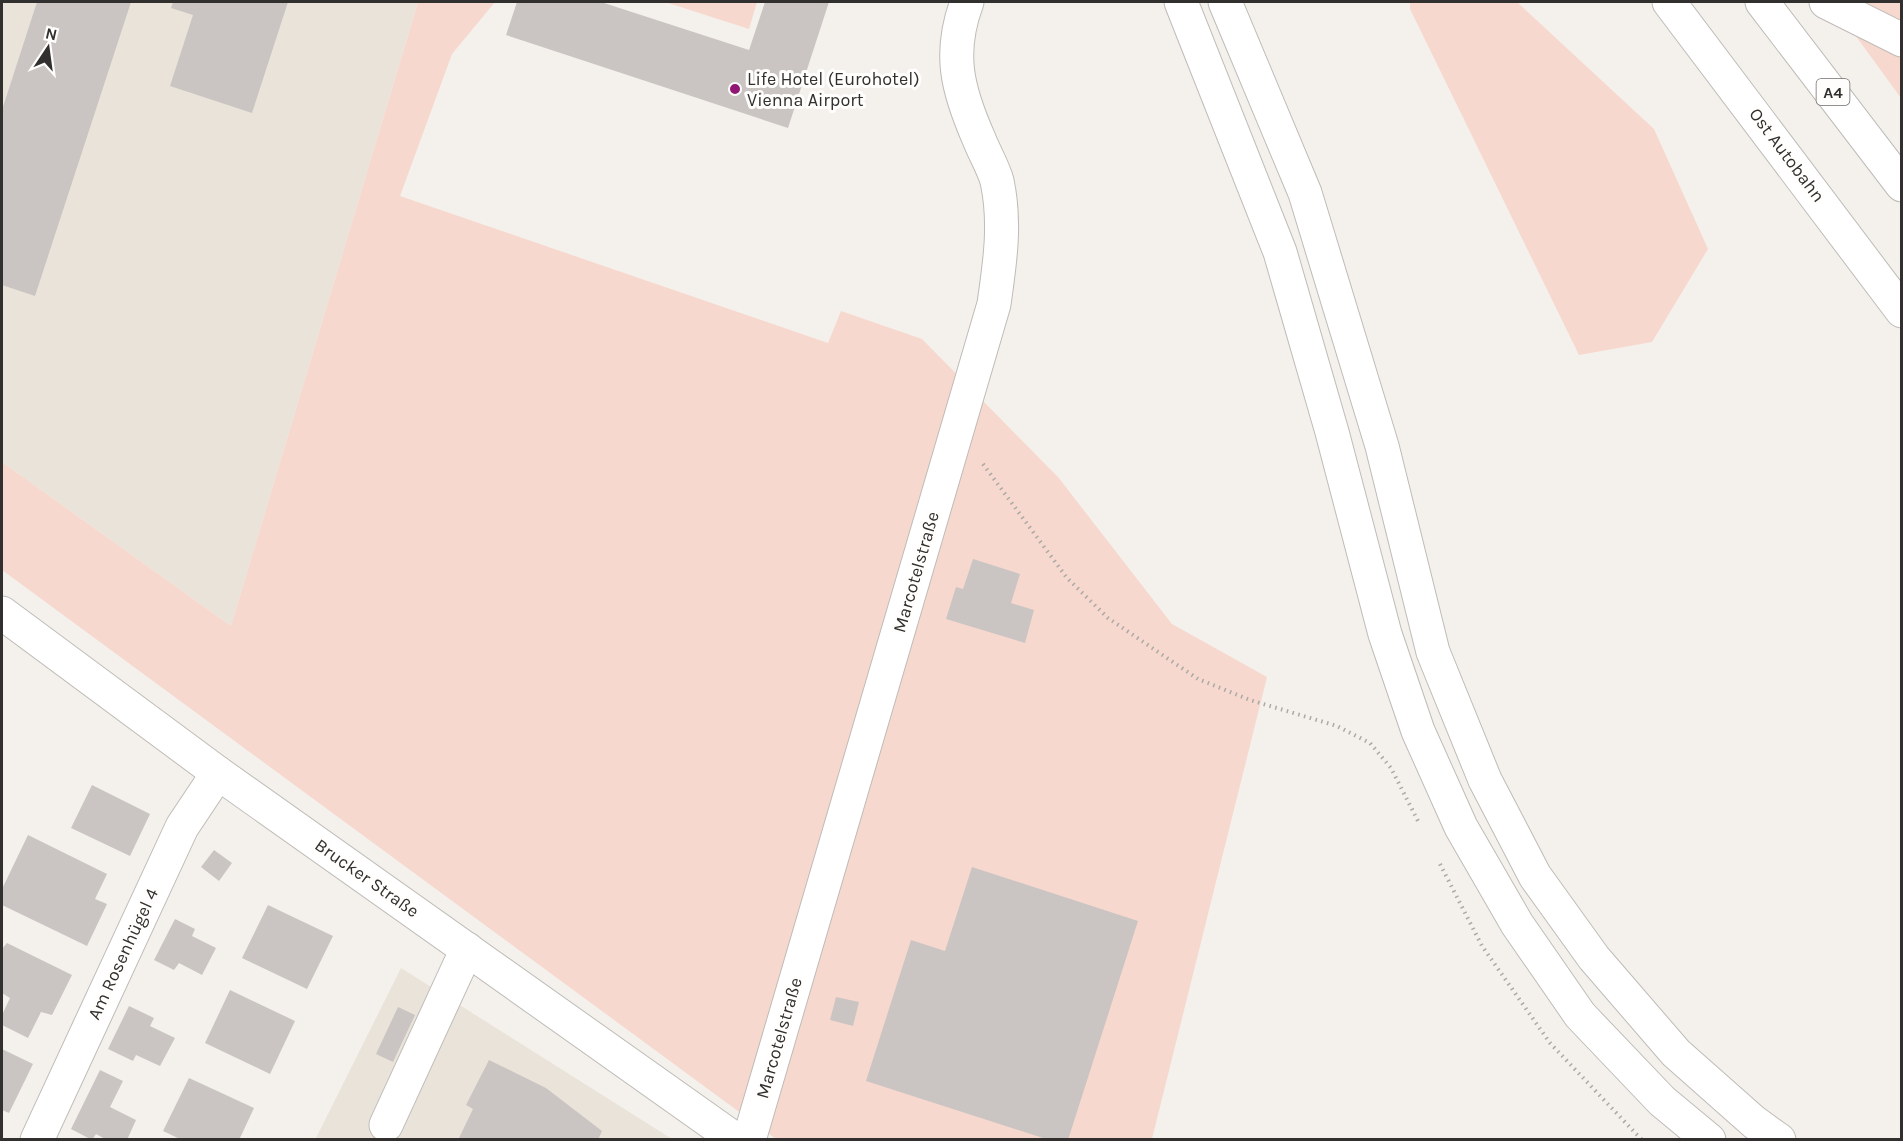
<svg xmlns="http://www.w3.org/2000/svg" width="1903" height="1141" viewBox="0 0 1903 1141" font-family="Karla,sans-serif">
<rect width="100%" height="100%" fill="#f4f1ec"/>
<g fill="#eae3d9">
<polygon points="2,2 418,2 231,626 2,462"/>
<polygon points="401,968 672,1139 315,1140"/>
</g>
<g fill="#f7d8ce">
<polygon points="418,2 495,2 452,54 400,196 828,343 841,311 922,339 1058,477 1172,624 1267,677 1152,1139 776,1139 2,570 2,462 231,626"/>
<polygon points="665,2 757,2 749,29"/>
<polygon points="1410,2 1517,2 1654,129 1708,249 1652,342 1579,355 1410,9"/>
<polygon points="1831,2 1901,2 1901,98"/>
</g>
<g fill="#cac5c2">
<polygon points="37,2 131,2 35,296 2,285 2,110"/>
<polygon points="173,2 288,2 252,113 170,86 193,15 171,8"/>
<polygon points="517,2 601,2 749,50 765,2 829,2 788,128 506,35"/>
<polygon points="973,559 1020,574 1011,603 1034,610 1025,643 946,619 956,587 963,589"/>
<polygon points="92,785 150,814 130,856 71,828"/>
<polygon points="28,835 107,874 95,899 107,904 87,946 2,905 2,889"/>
<polygon points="214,850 232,863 219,881 201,867"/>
<polygon points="972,867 1138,921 1068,1140 1049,1140 866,1081 911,940 945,951"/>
<polygon points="268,905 333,936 307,989 242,958"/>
<polygon points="175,919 195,929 192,936 216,948 202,975 179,963 174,970 154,960"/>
<polygon points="7,943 72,975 52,1015 41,1012 28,1038 2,1025 2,1015 10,998 2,993 2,949"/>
<polygon points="230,990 295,1021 270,1074 205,1043"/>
<polygon points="836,997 859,1002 853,1026 830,1020"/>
<polygon points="129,1006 154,1018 150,1026 175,1038 160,1066 136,1055 133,1061 108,1049"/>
<polygon points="398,1007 415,1015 393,1062 376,1054"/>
<polygon points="2,1049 33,1064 9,1113 2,1110"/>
<polygon points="489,1060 546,1088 602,1131 598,1140 458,1140 473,1109 466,1105"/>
<polygon points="100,1070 123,1081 110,1107 136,1120 127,1140 107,1140 96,1134 92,1140 71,1129"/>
<polygon points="189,1078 254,1108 239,1140 182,1140 163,1131"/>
</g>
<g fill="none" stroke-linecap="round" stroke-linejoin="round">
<g stroke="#bfbcb8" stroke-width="35">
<g id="minor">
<polyline points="2,613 218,773 736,1140"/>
<polyline points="386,1125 467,949"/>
<polyline points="37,1140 182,827 218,773"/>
<path d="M749,1140L994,304C1000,262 1006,223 997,181C993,167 984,152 979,139C957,89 948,53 967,2"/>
</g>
</g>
<g stroke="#bfbcb8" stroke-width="35">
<polyline id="major" points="1826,2 1902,40"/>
</g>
<g stroke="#bfbcb8" stroke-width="35">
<g id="highway">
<polyline points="1181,2 1280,252 1332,432 1385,634 1418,731 1461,827 1517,924 1580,1015 1662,1101 1709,1140"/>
<polyline points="1225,2 1305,193 1382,446 1433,652 1485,780 1535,876 1594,958 1676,1053 1754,1122 1779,1140"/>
<polyline points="1669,2 1902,311"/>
<polyline points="1762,2 1902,185"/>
</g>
</g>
<g stroke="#aba9a5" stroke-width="4" stroke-dasharray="1.5 4.5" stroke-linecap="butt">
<polyline points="983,464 1067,578 1108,618 1198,679 1250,700 1337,726 1370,743 1391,768 1419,823"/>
<polyline points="1440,864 1482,946 1550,1043 1642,1140"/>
</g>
<use href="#minor" stroke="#fff" stroke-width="33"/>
<use href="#major" stroke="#fff" stroke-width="33"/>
<use href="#highway" stroke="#fff" stroke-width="33"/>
</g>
<circle fill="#911774" stroke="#fffefd" stroke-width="2" cx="735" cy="89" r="6"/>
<g text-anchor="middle" stroke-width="6" stroke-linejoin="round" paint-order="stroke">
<rect fill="#fffefd" stroke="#6f6e6c" stroke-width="1.5" x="1816.5" y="79" width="33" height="26" rx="4.5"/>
<g font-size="16" font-weight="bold" fill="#31302e">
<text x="1833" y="98">A4</text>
</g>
<g font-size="18" fill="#31302e" stroke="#fffefd" text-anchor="start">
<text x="747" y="85">Life Hotel (Eurohotel)<tspan x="747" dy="21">Vienna Airport</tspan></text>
</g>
<g font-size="18" fill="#31302e" stroke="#fffefd">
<text transform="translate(1787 155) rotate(53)" y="6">Ost Autobahn</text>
<text transform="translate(916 572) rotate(-74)" y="6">Marcotelstraße</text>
<text transform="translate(367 878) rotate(35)" y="6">Brucker Straße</text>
<text transform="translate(123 954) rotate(-65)" y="6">Am Rosenhügel 4</text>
<text transform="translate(779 1038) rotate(-74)" y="6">Marcotelstraße</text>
</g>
</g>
<rect width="1903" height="1141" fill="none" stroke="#31302e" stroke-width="6"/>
<g transform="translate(48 48) rotate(13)" stroke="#fffefd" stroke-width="4.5" paint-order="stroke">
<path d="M0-4.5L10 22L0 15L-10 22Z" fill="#31302e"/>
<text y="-9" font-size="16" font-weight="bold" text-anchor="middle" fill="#31302e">N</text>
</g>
</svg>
